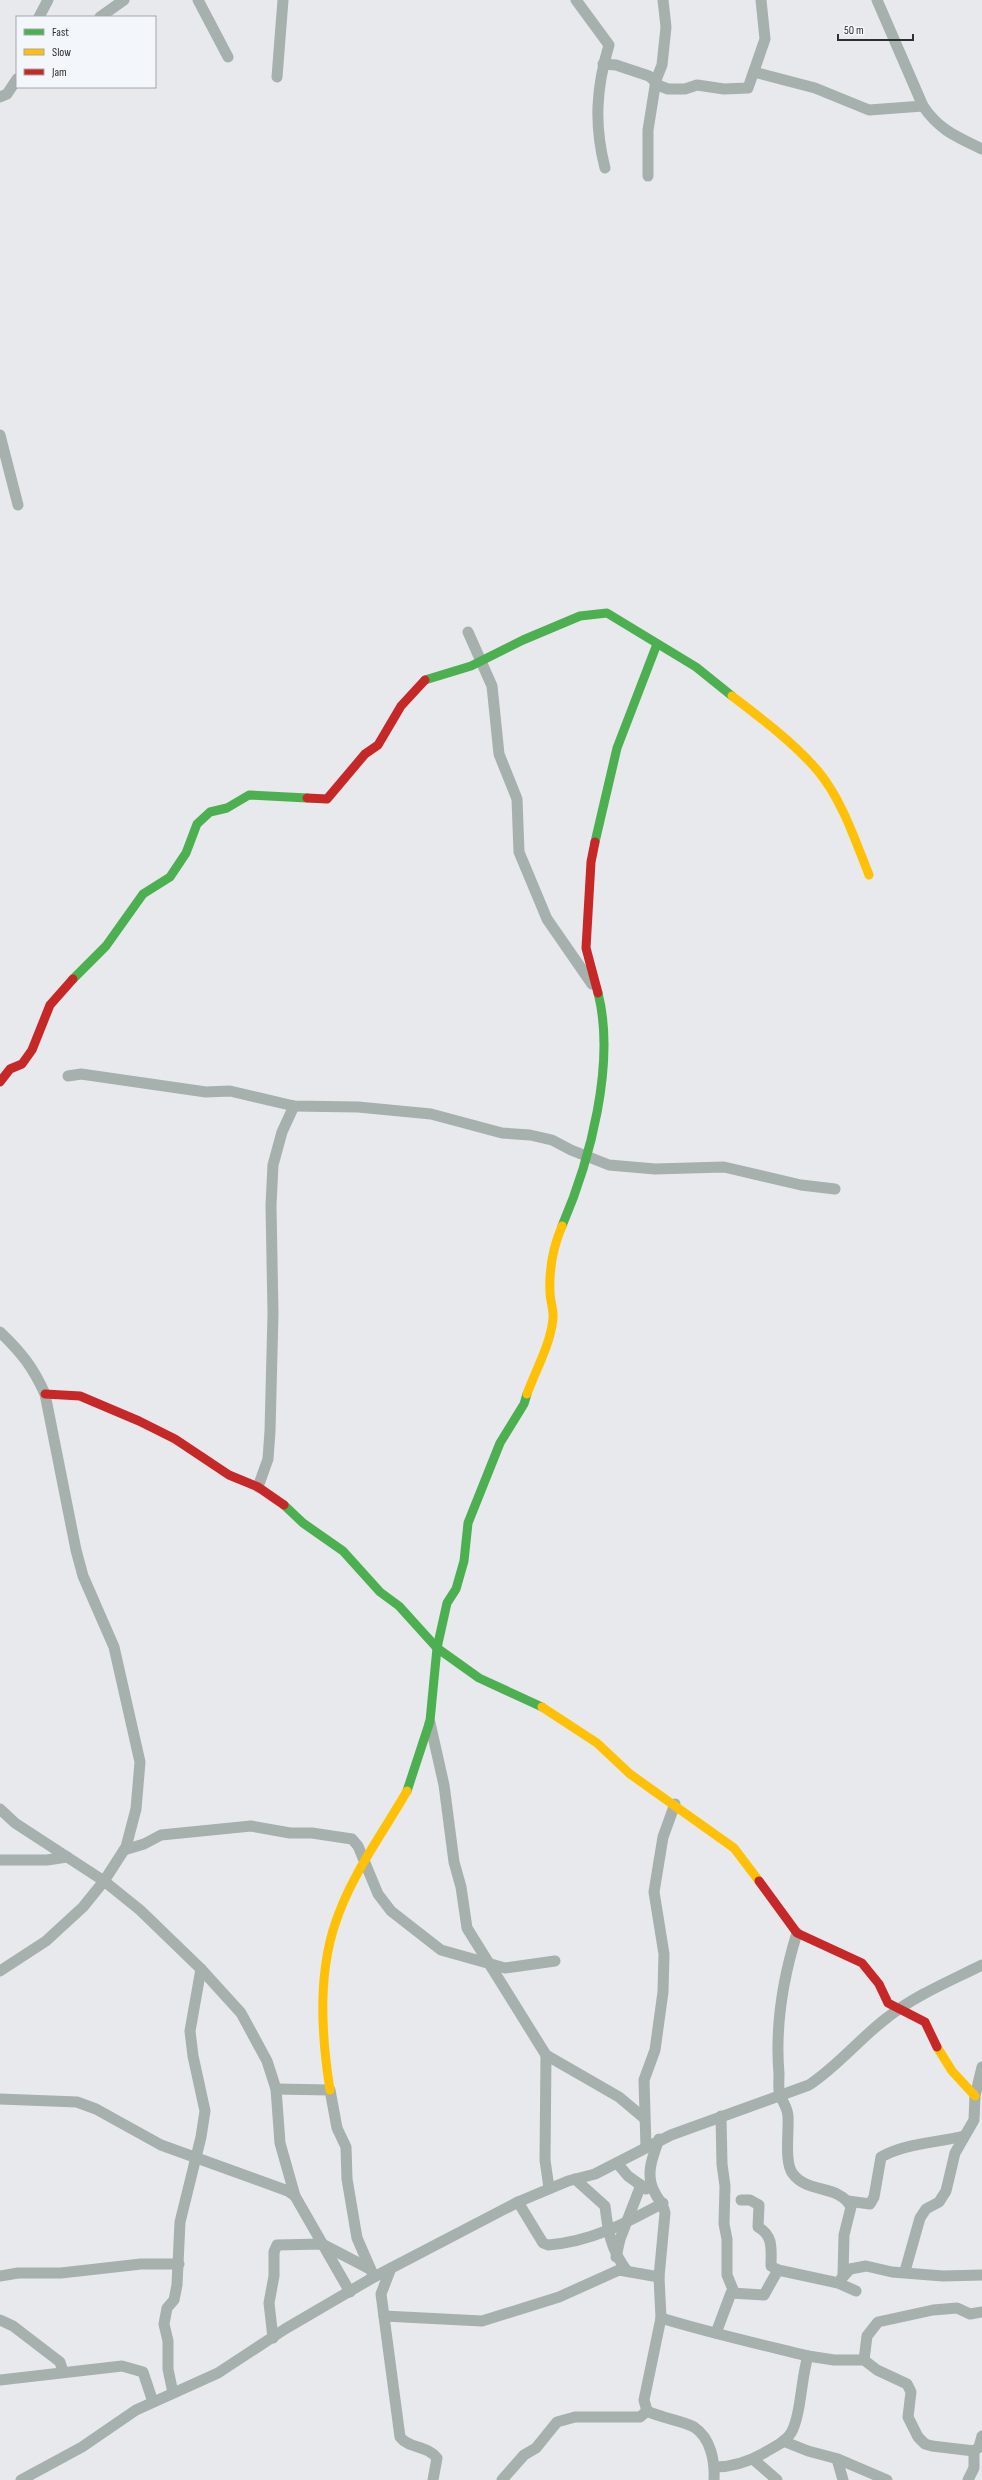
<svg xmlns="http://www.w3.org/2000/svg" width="982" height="2480" viewBox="0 0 982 2480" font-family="'Sofia Sans Condensed',sans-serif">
<rect width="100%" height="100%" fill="#e7e9ec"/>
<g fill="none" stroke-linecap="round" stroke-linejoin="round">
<g stroke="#a6b0ad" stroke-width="11">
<polyline points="198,0 228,57"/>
<path d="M576,0L609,45C596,88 594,125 605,168"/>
<path d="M877,0L923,106C939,130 957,137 982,149"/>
<polyline points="39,17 48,0"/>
<polyline points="100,17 124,0"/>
<polyline points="603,64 616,65 649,76 660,86 668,89 685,89 697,85 724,89 748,88 765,39 761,0"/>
<polyline points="754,72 815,88 869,110 923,106"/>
<polyline points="277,77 283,0"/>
<polyline points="0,97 7,94 17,79"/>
<polyline points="648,176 648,130 656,80 662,65 666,27 663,0"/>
<polyline points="0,435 18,505"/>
<polyline points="468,632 492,686 499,754 517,799 519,852 547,919 592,984"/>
<polyline points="68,1076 81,1074 206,1092 230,1091 294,1106 358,1107 431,1114 502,1133 530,1135 552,1140 571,1150 609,1165 655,1169 724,1167 801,1185 835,1189"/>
<path d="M0,1332C21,1352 33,1367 45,1394L76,1550L83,1576L114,1647L140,1762L136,1809L126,1847L104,1881L83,1907L46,1941L0,1971"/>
<polyline points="258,1487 268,1459 270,1431 273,1314 271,1205 273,1165 282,1132 294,1106"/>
<polyline points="430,1723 444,1785 454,1862 461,1887 467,1928 546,2055 619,2097 644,2118"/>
<polyline points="0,1809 15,1823 104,1881 140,1910 201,1969 241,2013 267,2061 276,2089 280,2143 295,2196"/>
<polyline points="124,1850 144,1844 161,1835 251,1826 290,1833 312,1833 352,1839 358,1846 378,1894 391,1911 441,1950 505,1968 555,1961"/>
<polyline points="0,1860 47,1860 67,1857"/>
<path d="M797,1933C783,1978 775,2027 779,2074C779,2080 778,2089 780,2095C783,2103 788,2108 788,2117C789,2132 784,2163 793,2174C808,2194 839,2184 851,2207L844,2235L843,2275"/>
<polyline points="546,2055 545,2160 549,2188"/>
<polyline points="276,2089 330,2090 337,2128 346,2147 347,2179 357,2238 374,2277"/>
<polyline points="0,2099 77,2102 96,2109 161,2145 288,2191 295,2196 350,2292"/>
<polyline points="721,2116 722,2164 725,2186 724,2224 727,2239 727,2275 734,2292"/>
<path d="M659,2139C653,2156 645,2174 654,2191C658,2200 663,2203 665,2213L659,2277L661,2318L644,2400L647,2411C661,2418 684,2421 694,2427C711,2438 715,2462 714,2480"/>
<polyline points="646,2147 644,2080 655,2050 663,1992 664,1954 654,1892 663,1837 675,1804"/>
<polyline points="617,2163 628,2176 646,2189"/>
<path d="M575,2179L605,2206C608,2232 611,2250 627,2271"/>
<path d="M741,2200H750L759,2205L758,2227C774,2236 771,2250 771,2266L778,2270"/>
<path d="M848,2201L870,2204L874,2197L881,2157C906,2143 936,2143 964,2136"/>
<path d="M518,2202L543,2243L548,2245C591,2242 626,2223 663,2203"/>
<polyline points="616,2257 620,2239 641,2185"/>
<path d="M391,2268L381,2294L400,2437C409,2449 427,2445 437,2458L433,2480"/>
<polyline points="905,2271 920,2218 926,2209 939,2202 946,2191 955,2153 974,2120 975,2096 982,2067"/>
<polyline points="0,2276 18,2273 61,2273 141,2264 179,2264"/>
<polyline points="841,2279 850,2269 866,2266 892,2272 943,2276 982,2275"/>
<polyline points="384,2316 482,2321 559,2297 619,2270 659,2277"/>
<path d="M661,2318C710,2333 759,2344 808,2356"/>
<polyline points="0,2320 13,2326 60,2362 63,2372"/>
<polyline points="716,2333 731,2293 764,2295 778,2270 838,2283 856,2291"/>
<polyline points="273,2338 269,2303 274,2276 274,2252 277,2245 322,2244 370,2269"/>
<polyline points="864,2360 867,2336 878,2322 933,2310 957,2308 970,2314 982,2312"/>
<polyline points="0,2380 122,2366 143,2372 153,2402"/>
<polyline points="173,2393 168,2369 168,2341 164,2324 167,2308 174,2300 177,2285 180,2222 201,2137 205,2111 193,2056 190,2031 201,1969"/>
<polyline points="783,2441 808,2451 838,2459 887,2480"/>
<polyline points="753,2459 777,2480"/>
<polyline points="837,2459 843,2480"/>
<path d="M715,2467C733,2467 748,2462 764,2453C773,2447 785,2443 791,2433C801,2416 801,2378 808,2356L834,2360H864L877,2370L907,2384L911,2392L908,2417L918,2437L925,2444L932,2446L974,2451"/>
<path d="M21,2480L82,2447L136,2410L218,2373L285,2329L374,2277L518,2202L568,2181L595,2174L671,2135L809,2085C838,2066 860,2038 888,2017C916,1995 950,1981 982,1965"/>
<polyline points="502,2480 524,2455 536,2448 557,2422 575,2417 640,2417 647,2411"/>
<polyline points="968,2480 974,2468 974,2451 979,2447 982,2436"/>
</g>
<g stroke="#4caf50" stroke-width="9">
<polyline points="425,680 471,666 523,640 580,616 607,613 696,667 732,696"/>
<polyline points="595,842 617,748 657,644"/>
<polyline points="73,979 106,946 143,894 170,877 186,853 197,824 210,812 227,808 249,795 307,798"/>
<path d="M562,1226C590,1161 616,1063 598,993"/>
<polyline points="284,1505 303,1523 343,1551 380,1592 399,1606 437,1648 479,1678 542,1707"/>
<polyline points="407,1791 430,1721 437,1648 447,1603 456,1589 464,1561 468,1523 500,1443 524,1404 527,1394"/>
</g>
<g stroke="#ffc107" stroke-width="9">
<path d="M732,696C762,719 793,742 818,771C842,800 855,840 869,875"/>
<path d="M527,1394C536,1369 550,1346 553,1319C554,1310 550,1301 550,1292C549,1269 553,1247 562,1226"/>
<polyline points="542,1707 597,1743 630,1774 734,1848 759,1881"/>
<polyline points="937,2047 952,2071 975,2096"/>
<path d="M330,2090C321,2033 317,1968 339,1913C355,1870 384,1831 407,1791"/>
</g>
<g stroke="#c62828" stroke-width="9">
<polyline points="307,798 327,799 365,754 378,745 401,706 425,680"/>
<polyline points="595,842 591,862 586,948 598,993"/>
<polyline points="0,1082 10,1069 22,1064 32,1050 50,1005 73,979"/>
<polyline points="45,1394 80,1396 139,1421 175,1439 229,1475 258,1487 284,1505"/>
<polyline points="759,1881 797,1933 862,1963 879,1984 888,2003 925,2022 937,2047"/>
</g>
</g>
<rect x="16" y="16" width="140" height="72" fill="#f3f6fa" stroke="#a4a6a9"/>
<rect x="24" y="29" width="20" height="6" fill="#4caf50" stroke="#a4a6a9"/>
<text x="52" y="36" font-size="12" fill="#2e2f30">Fast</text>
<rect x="24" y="49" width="20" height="6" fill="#ffc107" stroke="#a4a6a9"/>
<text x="52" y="56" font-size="12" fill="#2e2f30">Slow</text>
<rect x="24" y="69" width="20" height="6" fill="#c62828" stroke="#a4a6a9"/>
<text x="52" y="76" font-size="12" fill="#2e2f30">Jam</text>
<path d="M838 34v6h75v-6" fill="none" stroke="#2e2f30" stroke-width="2"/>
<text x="844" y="34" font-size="12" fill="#2e2f30" stroke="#f3f6fa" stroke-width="3" paint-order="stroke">50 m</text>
</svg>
